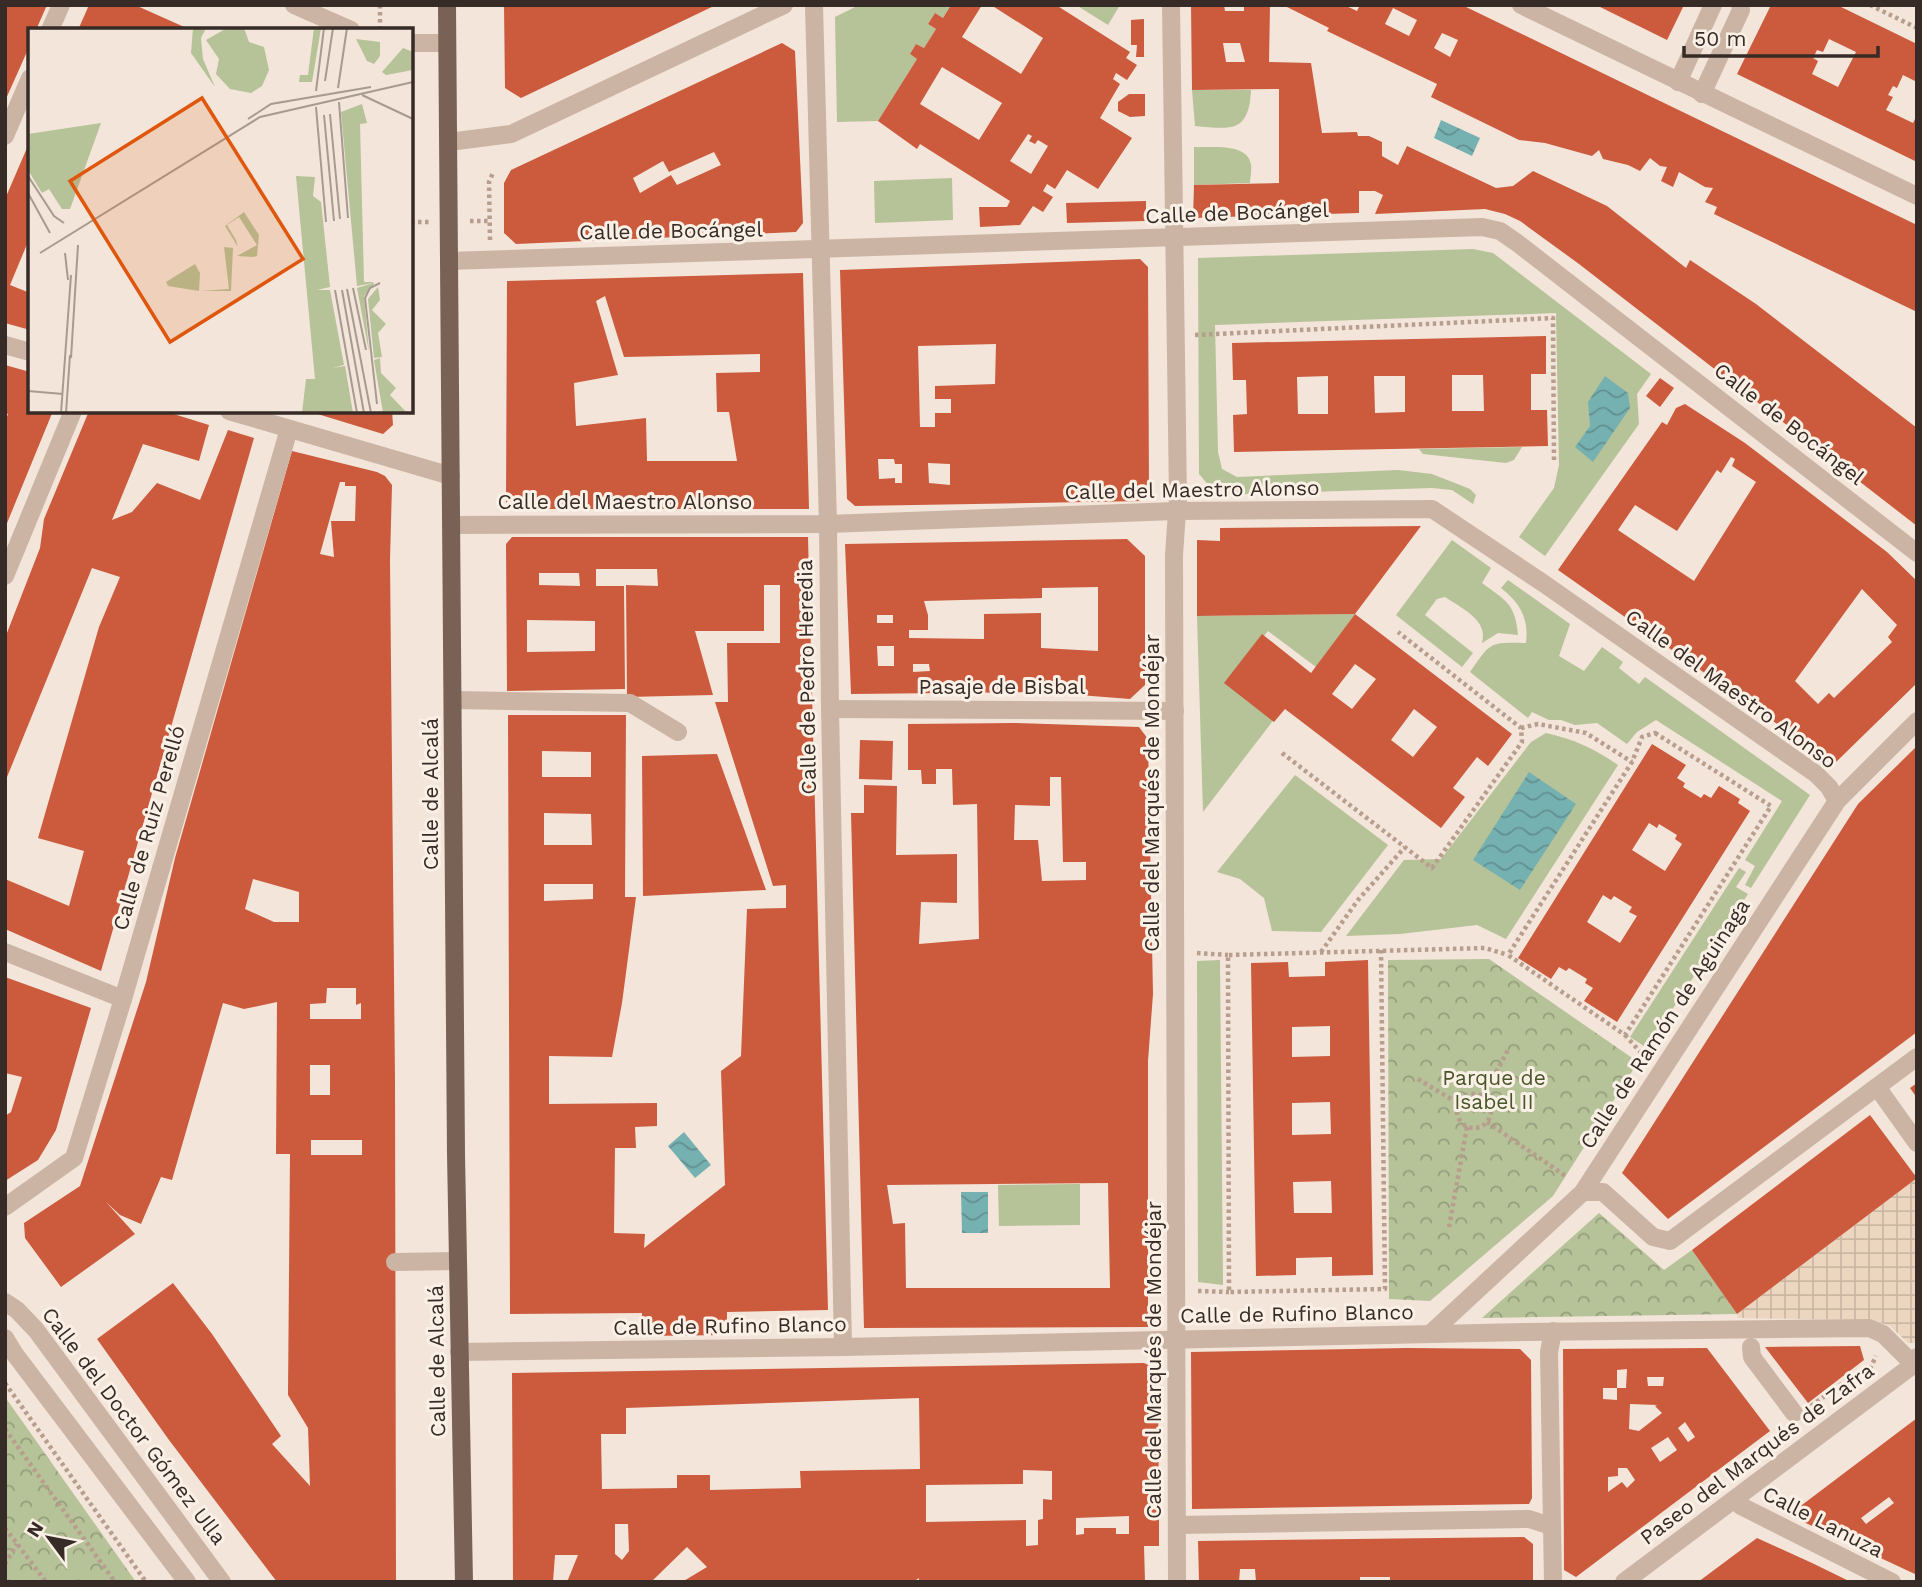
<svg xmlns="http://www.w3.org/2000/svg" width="1922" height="1587" viewBox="0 0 1922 1587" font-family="'Work Sans',sans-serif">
<defs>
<pattern id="park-crowns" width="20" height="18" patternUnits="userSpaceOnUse" patternTransform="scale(1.75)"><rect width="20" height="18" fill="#b6c298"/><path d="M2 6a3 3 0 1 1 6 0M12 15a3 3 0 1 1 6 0" fill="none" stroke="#959e7c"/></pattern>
<pattern id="plaza-grid" width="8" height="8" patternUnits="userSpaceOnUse" patternTransform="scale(1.75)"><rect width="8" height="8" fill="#ecd6bf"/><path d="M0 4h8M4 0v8" fill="none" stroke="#cbb8a4"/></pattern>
<pattern id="water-waves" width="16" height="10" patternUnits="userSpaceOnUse" patternTransform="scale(1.75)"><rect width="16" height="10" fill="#76b1b1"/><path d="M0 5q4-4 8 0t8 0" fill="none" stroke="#629090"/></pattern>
</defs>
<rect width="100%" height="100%" fill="#f3e5d9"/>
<g fill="#b6c298">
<polygon points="859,5 951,5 943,18 935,13 928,24 936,29 924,48 916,44 910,54 917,59 878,121 837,122 835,17"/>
<polygon points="1076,5 1120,5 1108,25"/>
<path d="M1192,90H1251C1249,134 1230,129 1195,126Z"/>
<path d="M1194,147C1211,148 1248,142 1251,165C1252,171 1250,178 1250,183L1194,185Z"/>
<polygon points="952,178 953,220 875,223 874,181"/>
<polygon points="1473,249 1493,253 1651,374 1637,394 1639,424 1545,556 1519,537 1554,488 1559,465 1556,313 1215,325 1218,452 1222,469 1237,477 1398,470 1432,474 1470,489 1476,495 1473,504 1452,490 1432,488 1217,495 1199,474 1198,258"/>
<polygon points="1522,447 1514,460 1506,463 1423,454 1419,449"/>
<path d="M1452,540L1491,568L1482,583C1506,601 1515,603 1518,635L1498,633L1482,643C1489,620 1461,608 1445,597L1437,599L1425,615L1473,653L1462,667L1396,615Z"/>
<path d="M1508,580L1570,624L1559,656L1584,671L1602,647L1623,662L1619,668L1639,684L1645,677L1810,795L1751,888L1745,885L1755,866L1745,860L1782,801L1656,720L1637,732L1627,744L1597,723L1575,725L1561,720H1549L1532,712L1528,718L1470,672C1491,642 1489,642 1526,643C1529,618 1520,603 1501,588Z"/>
<polygon points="1355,614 1316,667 1268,631 1228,680 1275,718 1203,812 1197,616"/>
<path d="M1546,733C1574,739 1595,749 1618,765L1506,939L1477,925L1400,934L1346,936L1404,860L1441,859L1531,742Z"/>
<polygon points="1295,775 1388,845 1321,932 1272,931 1264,898 1240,879 1217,872"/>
<polygon points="1739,868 1746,872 1736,887 1748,894 1647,1048 1630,1037"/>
<polygon points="1220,960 1223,1285 1198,1282 1197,961"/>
<polygon points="1080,1184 1080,1225 999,1226 998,1185"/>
</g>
<g fill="url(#park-crowns)">
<polygon points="1489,959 1638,1062 1553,1196 1430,1301 1389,1299 1388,960"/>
<polygon points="1599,1213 1664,1270 1692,1250 1737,1314 1482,1318"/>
<polygon points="5,1397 136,1582 5,1582"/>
</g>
<polygon fill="url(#plaza-grid)" points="1917,1178 1917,1338 1914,1343 1908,1343 1890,1326 1872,1320 1738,1318 1737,1314"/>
<g fill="url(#water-waves)">
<polygon points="1441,120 1480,138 1472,156 1434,138"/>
<polygon points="1605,376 1628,393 1630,408 1593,462 1575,447 1590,426 1588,402"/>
<polygon points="1529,772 1576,804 1520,890 1473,860"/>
<polygon points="684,1132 711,1165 695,1178 668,1146"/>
<polygon points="961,1192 988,1192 988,1233 962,1233"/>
</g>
<g fill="#cc5a3d" fill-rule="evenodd">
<polygon points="5,5 47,5 36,30 30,30 30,45 5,101"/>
<polygon points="89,5 135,5 191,30 78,30"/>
<polygon points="504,5 716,5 521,98 505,88"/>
<path d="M951,5H982L962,37L1021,74L1043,38L991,5H1056L1130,52L1126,58L1137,65L1127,80L1116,73L1113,79L1120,84L1100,118L1132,138L1098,189L1067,170L1055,189L1047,184L1043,191L1053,197L1043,212L1033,206L1020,225L980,227L979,207H1007L1010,201L920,144L917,149L878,121L917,59L910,54L916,44L924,48L936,29L928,24L935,13L943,18ZM942,67L1002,103L979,140L920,104ZM1028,134L1032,136L1029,141L1035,144L1038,140L1048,146L1031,174L1010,161Z"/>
<path d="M1191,5H1224L1225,11H1244V5H1270L1269,62L1311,63L1322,133L1357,132L1358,136H1369L1382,142V156L1398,165L1407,146L1496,188L1513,186L1533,171L1607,206L1686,268L1690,260L1756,304L1917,428V526L1579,264L1520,221L1505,214L1485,209L1375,214L1383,195L1375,191H1359V213L1193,218L1194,185L1279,183V89L1192,90ZM1223,43H1240L1245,62H1226Z"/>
<path d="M1283,5H1344L1357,11L1360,5H1462L1660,101L1917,225V312L1714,214L1717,207L1705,202L1713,188L1705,187L1679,172L1673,187L1661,181L1667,167L1660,166L1650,158L1640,171L1628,165L1603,159L1599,150L1592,156L1545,143L1519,140L1431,97L1437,84L1327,31L1329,28ZM1393,8L1417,20L1409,36L1385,24ZM1442,33L1458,40L1450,57L1434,48Z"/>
<polygon points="1596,5 1684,5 1667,40"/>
<path d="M1771,5H1837L1917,44V82L1903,75L1897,88L1893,86L1888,95L1893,97L1886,110L1913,123L1917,115V162L1737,74ZM1829,39L1856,52L1838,87L1812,74L1818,61L1813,58L1817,50L1823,52Z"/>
<polygon points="1144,19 1144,57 1136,57 1137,45 1131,45 1131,20"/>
<path d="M782,43L795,51L803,223L796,232L516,244L504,233V183L511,170ZM714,152L721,165L677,185L671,175L640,193L633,178L663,161L669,172Z"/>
<polygon points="1129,94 1145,94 1145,116 1130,117 1118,111 1118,102"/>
<polygon points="30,141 30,237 10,285 30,293 30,330 5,323 5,199"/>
<polygon points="1146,201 1146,221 1067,223 1066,203"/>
<path d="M1140,259L1148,267L1149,495L1143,501L855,506L847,499L840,270ZM996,344L995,384L935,386V399H951V413H935V427H920L918,346ZM878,459H894L895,464H902V483H895V478L879,479ZM928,463L950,464V485L929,483Z"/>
<path d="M803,273L809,509H518L506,502L507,281ZM605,296L624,357L760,354V372L716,373L717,412H729L737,461H647L646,418L576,426L574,383L618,375L596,301Z"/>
<path d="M1546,336V374H1531V410H1547L1548,446L1234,452L1233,415L1247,414L1246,380H1233L1232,343ZM1452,375H1483L1484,411H1452ZM1328,376V414H1298L1297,377ZM1374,376H1405V412L1375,413Z"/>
<polygon points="5,365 30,372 30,411 53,411 5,528 5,422 8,414 5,413"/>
<polygon points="1660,378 1674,388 1660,407 1646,396"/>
<path d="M1685,404L1745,443L1887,552L1917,581V683L1834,764L1558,570L1662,422L1667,425L1676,408ZM1731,457L1735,459L1732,466L1756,482L1694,581L1618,530L1635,505L1677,531L1717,470L1721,473ZM1862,589L1897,625L1888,637L1892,642L1834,698L1829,693L1818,704L1795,681Z"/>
<polygon points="89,411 164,411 209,425 199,461 143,444 112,520 132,512 157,483 200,500 228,430 254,438 101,971 5,929 5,879 69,906 84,851 38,838 99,627 120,577 92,568 5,782 5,638 40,548 44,519"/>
<polygon points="392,411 393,425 383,434 311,412"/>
<path d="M292,451L377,472L385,476L392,485L390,560L395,1080L396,1582H277L169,1440L97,1339L173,1283L212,1334L281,1436L272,1444L310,1486L308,1428L288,1395L290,1154H276L277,1002L244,1009L223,1003L172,1180L161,1177L141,1224L120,1215L106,1202L135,1234L61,1287L25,1238L24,1223L80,1186L146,982L175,858ZM340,482H345V486H356L355,521H331L334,557L320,554ZM253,879L299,892V922H274L245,909ZM327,988H356V1005L361,1003V1019H310V1004L326,1003ZM310,1065H330V1095H310ZM311,1140H362V1155H311Z"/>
<path d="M1421,526L1355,614L1512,734L1488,766L1477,757L1453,788L1465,797L1441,828L1285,709L1274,722L1224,683L1262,634L1311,673L1355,614L1197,616V540L1220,541V528ZM1355,664L1376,679L1352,709L1332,694ZM1414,709L1437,727L1413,757L1391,740Z"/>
<path d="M512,537H808L828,1310L727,1312V1335L642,1336V1313L510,1314L508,715H626L625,897H636L622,1003L612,1057L549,1056V1104L657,1103V1126L635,1127L636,1148H615L614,1233L645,1234L644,1248L725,1185L721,1071L741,1056L747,909L786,908V885L773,886L715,702H728L727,643H780V585H764V631H695L713,695L627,697L626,585L658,586L657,569H596V586H624L625,689L507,691L506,544ZM539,573H579L580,586L539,585ZM527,620L595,621V651L527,652ZM542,751L591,752V777H542ZM544,813L591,814L592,845H544ZM544,884H593V899L544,901Z"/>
<path d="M1127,539L1145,556V685L1130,699L1041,692L851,694L845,544ZM1098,587V651L1041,648V613L984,614V639L909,638V630H928V615L924,601L1042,598V588ZM877,615H893V623H877ZM877,646H894V666H878ZM913,664H929L930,671L913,672Z"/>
<path d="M1015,723L1139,727L1148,739L1153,994L1148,1061V1327L864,1328L851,813H864V785L897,786L896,855L957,854V903L921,902L919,944L979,939L977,804L953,805L952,769H936V784H922L921,770H908V724ZM1050,777H1061L1063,862H1086V880L1042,881L1038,840H1014L1015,805L1050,806ZM1108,1183L1110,1288H906L905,1223L893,1224L887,1185Z"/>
<polygon points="860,740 893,741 892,780 859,779"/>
<path d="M1652,744L1686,765L1677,778L1685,783L1683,787L1701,798L1704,794L1711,798L1719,786L1740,799L1738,803L1750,811L1617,1022L1584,1001L1593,988L1585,983L1587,979L1569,968L1566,971L1559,967L1551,979L1518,958ZM1649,823L1657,828L1659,824L1677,835L1675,839L1682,844L1665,871L1632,850ZM1603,895L1611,900L1614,896L1632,907L1629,912L1637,916L1620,943L1587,922Z"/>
<polygon points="1917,746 1917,1032 1668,1219 1622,1173 1858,804"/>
<polygon points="717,754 766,890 643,896 642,756"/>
<path d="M1368,960L1373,1275L1332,1276V1257L1296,1258V1275L1256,1276L1251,963L1288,962L1289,977L1325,976V962ZM1330,1026V1056L1292,1057V1027ZM1330,1102L1331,1134L1292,1135V1103ZM1331,1181L1332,1213H1294L1293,1182Z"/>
<polygon points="5,977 91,1008 56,1130 38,1160 5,1181 5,1116 11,1112 22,1077 5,1073"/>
<polygon points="1917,1083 1917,1098 1910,1088"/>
<polygon points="1870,1115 1917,1178 1737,1314 1692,1250"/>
<polygon points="1860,1346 1864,1360 1808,1403 1765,1347"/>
<polygon points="1407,1348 1520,1349 1531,1360 1532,1498 1529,1504 1192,1509 1191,1352"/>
<path d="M1707,1348L1770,1431L1576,1577L1564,1570L1563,1349ZM1627,1369L1626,1388H1617V1400L1603,1399V1388H1617V1370ZM1647,1377H1664L1663,1386H1648ZM1630,1404L1657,1405L1655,1406L1662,1413L1639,1431L1629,1429ZM1685,1422L1695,1437L1688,1442L1678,1428ZM1668,1437L1677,1450L1660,1462L1651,1448ZM1618,1468H1627L1635,1480L1627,1488L1622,1482L1608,1492V1477L1618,1476Z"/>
<path d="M1144,1363L1155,1368L1158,1376L1159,1516V1546H1144L1145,1582H919V1578L913,1582H682L707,1567L687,1547L651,1582H567L578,1555H555L553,1582H513L512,1373ZM919,1398L920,1469L800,1471L801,1488L710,1490V1475H677V1488L602,1489L601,1434H626V1408ZM1023,1470L1052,1471V1500L1043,1499V1519L1038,1520V1545L1026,1546V1520L926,1522V1485L1023,1484ZM1129,1516V1534H1116V1528H1084V1534L1076,1535V1518ZM615,1524H628L629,1551L622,1560L615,1554Z"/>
<path d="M1917,1418V1575L1795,1518L1794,1511ZM1889,1497L1894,1503L1866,1524L1861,1518Z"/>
<polygon points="1524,1537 1533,1544 1533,1582 1390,1582 1390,1577 1360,1577 1360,1582 1256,1582 1255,1569 1240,1569 1239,1582 1199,1582 1198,1541"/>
<polygon points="1757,1538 1812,1563 1851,1582 1698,1582"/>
</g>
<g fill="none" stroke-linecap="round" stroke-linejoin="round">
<g stroke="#b79e8e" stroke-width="4.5" stroke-dasharray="3.5 3.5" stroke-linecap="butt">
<polyline points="380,5 380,30"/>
<polyline points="1870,5 1917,28"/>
<polyline points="470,221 490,221"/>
<polyline points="411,222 429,222"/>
<polyline points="490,240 489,182 493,173"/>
<polyline points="1195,335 1553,318 1554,460"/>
<polyline points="1521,728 1538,724 1586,733 1632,762"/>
<polygon points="1655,733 1771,806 1625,1035 1508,955 1632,762 1642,737"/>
<polyline points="1282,753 1432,868 1522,742 1521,728 1398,632"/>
<polyline points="1381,950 1385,1289 1229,1292 1228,955 1485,948 1508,955"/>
<polyline points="1321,952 1358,900 1405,847"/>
<polyline points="1197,953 1228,955"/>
<polyline points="1625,1035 1643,1055"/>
<polyline points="1418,1079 1459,1104"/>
<circle cx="1474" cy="1111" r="17"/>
<polyline points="1483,1097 1509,1048"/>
<polyline points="1487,1122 1567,1177"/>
<polyline points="1449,1227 1467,1127"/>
<polyline points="1198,1291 1229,1292"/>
<polyline points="5,1383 146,1582"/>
<polyline points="1811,1406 1854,1375 1870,1369 1876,1356"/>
<polyline points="5,1429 115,1582"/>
<polyline points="5,1528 46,1582"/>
<polyline points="5,1564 17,1544"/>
</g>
<g stroke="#cbb4a4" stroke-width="18">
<polyline points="294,5 351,30"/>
<polyline points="814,5 828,524 830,709 843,1347"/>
<polyline points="1171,5 1178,498 1174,555 1177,1582"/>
<polyline points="1521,5 1917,196"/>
<polyline points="50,30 61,5"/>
<polyline points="411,43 447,43"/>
<polyline points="1678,82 1713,5"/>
<polyline points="1702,94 1741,10 1740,5"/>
<polyline points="5,136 30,78"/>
<polyline points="449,142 511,134 784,5"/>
<polyline points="449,261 1482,227 1500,231 1516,242 1917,553"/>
<polyline points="5,345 30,352"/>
<polyline points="229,411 451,476"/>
<polyline points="452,525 828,524 1175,511 1432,509 1543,583 1816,774 1829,787 1837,801"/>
<polyline points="5,576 73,411"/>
<polyline points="453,700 630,703 678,732"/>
<polyline points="830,709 1175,711"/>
<polyline points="5,952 123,999"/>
<polyline points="1877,1087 1917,1143"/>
<polyline points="1583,1192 1603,1192 1653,1237 1670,1241 1917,1057"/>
<polyline points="5,1207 74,1158 123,999 289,429"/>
<polyline points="395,1262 458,1261"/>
<polyline points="5,1302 17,1310 36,1330 222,1582"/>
<polyline points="1553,1331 1549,1352 1553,1582"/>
<polyline points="1430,1334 1583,1192 1837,801 1917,721"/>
<polyline points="5,1338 14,1353 187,1582"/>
<polyline points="1751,1347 1752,1357 1794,1413"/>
<polyline points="459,1352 843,1347 1526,1332 1869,1328 1883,1334 1913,1364 1917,1357"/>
<polyline points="1735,1500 1741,1506 1892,1582"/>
<polyline points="1177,1525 1529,1519 1551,1526"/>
<polyline points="1624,1582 1917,1362"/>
</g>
<polyline stroke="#796156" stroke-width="18" points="447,5 456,1154 464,1582"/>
</g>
<g text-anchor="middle" stroke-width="6" stroke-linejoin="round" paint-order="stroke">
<g font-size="21" fill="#362b26" stroke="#faf0e5">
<text transform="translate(1237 213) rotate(-2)" y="7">Calle de Bocángel</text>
<text transform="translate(671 231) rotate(-1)" y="7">Calle de Bocángel</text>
<text transform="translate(1789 424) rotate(38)" y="7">Calle de Bocángel</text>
<text transform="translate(1192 490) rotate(-1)" y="7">Calle del Maestro Alonso</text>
<text x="625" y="509">Calle del Maestro Alonso</text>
<text transform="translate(807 677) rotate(-91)" y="7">Calle de Pedro Heredia</text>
<text x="1002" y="694">Pasaje de Bisbal</text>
<text transform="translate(1731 689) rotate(36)" y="7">Calle del Maestro Alonso</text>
<text transform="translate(1152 793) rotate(-90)" y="7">Calle del Marqués de Mondéjar</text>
<text transform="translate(431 794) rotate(-90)" y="7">Calle de Alcalá</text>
<text transform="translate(149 828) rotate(-74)" y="7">Calle de Ruiz Perelló</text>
<text transform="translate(1665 1024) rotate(-57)" y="7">Calle de Ramón de Aguinaga</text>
<text transform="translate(1297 1314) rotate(-1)" y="7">Calle de Rufino Blanco</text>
<text transform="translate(730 1326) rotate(-1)" y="7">Calle de Rufino Blanco</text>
<text transform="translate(1154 1360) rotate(-90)" y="7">Calle del Marqués de Mondéjar</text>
<text transform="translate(437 1361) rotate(-91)" y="7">Calle de Alcalá</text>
<text transform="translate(134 1426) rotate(53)" y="7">Calle del Doctor Gómez Ulla</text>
<text transform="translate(1757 1454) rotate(-37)" y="7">Paseo del Marqués de Zafra</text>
<text transform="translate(1823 1522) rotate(27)" y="7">Calle Lanuza</text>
</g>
<g font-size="21" fill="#475629" stroke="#faf0e5">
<text x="1494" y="1085">Parque de<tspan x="1494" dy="24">Isabel II</tspan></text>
</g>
</g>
<g transform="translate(28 28)">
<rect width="385" height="385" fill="#f3e5d9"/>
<path d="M165,0H178L173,10L175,31L187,59L163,25ZM199,0H216L221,14L236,19L241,42L234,58L223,65L202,61L188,46L191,31L178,12ZM286,0H293L284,54H271L272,47H280ZM328,11L352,14V28L346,36L339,33ZM216,184L231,207L229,228L225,229L209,228L229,217L211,189L199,197L208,212L210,219L197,198ZM196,219L205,220L203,263H173L201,261Z" fill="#b6c298"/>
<path d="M375,20L385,24V42L358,47L354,44ZM334,76L339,95L332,96L336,254H345L346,256L336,268L341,324L329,260L345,255L329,258L313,84ZM73,95L42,181H34L21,161L14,165L0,142V106ZM268,148L287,149L285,168L293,174L302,259L289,262H302L316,337L304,340L317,338L325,385H274L278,351H287ZM167,236L172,245L171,263L140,258L138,254ZM350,259L352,272L344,282L358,296L350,305L354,329L346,330L340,271ZM352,330L353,345L368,360L362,367L379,385H355L346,332Z" fill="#b6c298"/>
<path fill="none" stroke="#a79b91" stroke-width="2" d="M297,53L305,0M310,60L319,0M288,63L296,0M334,67L385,91M311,74L320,190M288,79L298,194M302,86L312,191M296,87L306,193M220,91L243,76L343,59M0,148L26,188L36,195M0,165L22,205M12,225L232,89L385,54M37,225L40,252M325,260L338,322M319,261L343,385M307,262L329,385M314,262L336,385M43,330L50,217M0,363L35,366M349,376L337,270L342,260L352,255M33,385L43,247M38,385L42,327"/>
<path fill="#df570d" fill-opacity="0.15" stroke="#df570d" stroke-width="3.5" d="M174,70L275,231L142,314L42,153Z"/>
<rect width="385" height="385" fill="none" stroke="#362b26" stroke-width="3.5"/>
</g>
<rect width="1922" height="1587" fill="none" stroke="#362b26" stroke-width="14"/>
<g transform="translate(49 1538) rotate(302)" stroke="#faf0e5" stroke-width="5" paint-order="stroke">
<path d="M0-5L12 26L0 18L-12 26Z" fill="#362b26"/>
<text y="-10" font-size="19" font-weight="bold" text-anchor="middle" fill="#362b26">N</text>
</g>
<path d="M1684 46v10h194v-10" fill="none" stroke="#362b26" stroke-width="3.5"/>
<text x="1694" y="46" font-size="21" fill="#362b26" stroke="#faf0e5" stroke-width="5" paint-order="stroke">50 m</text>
</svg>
